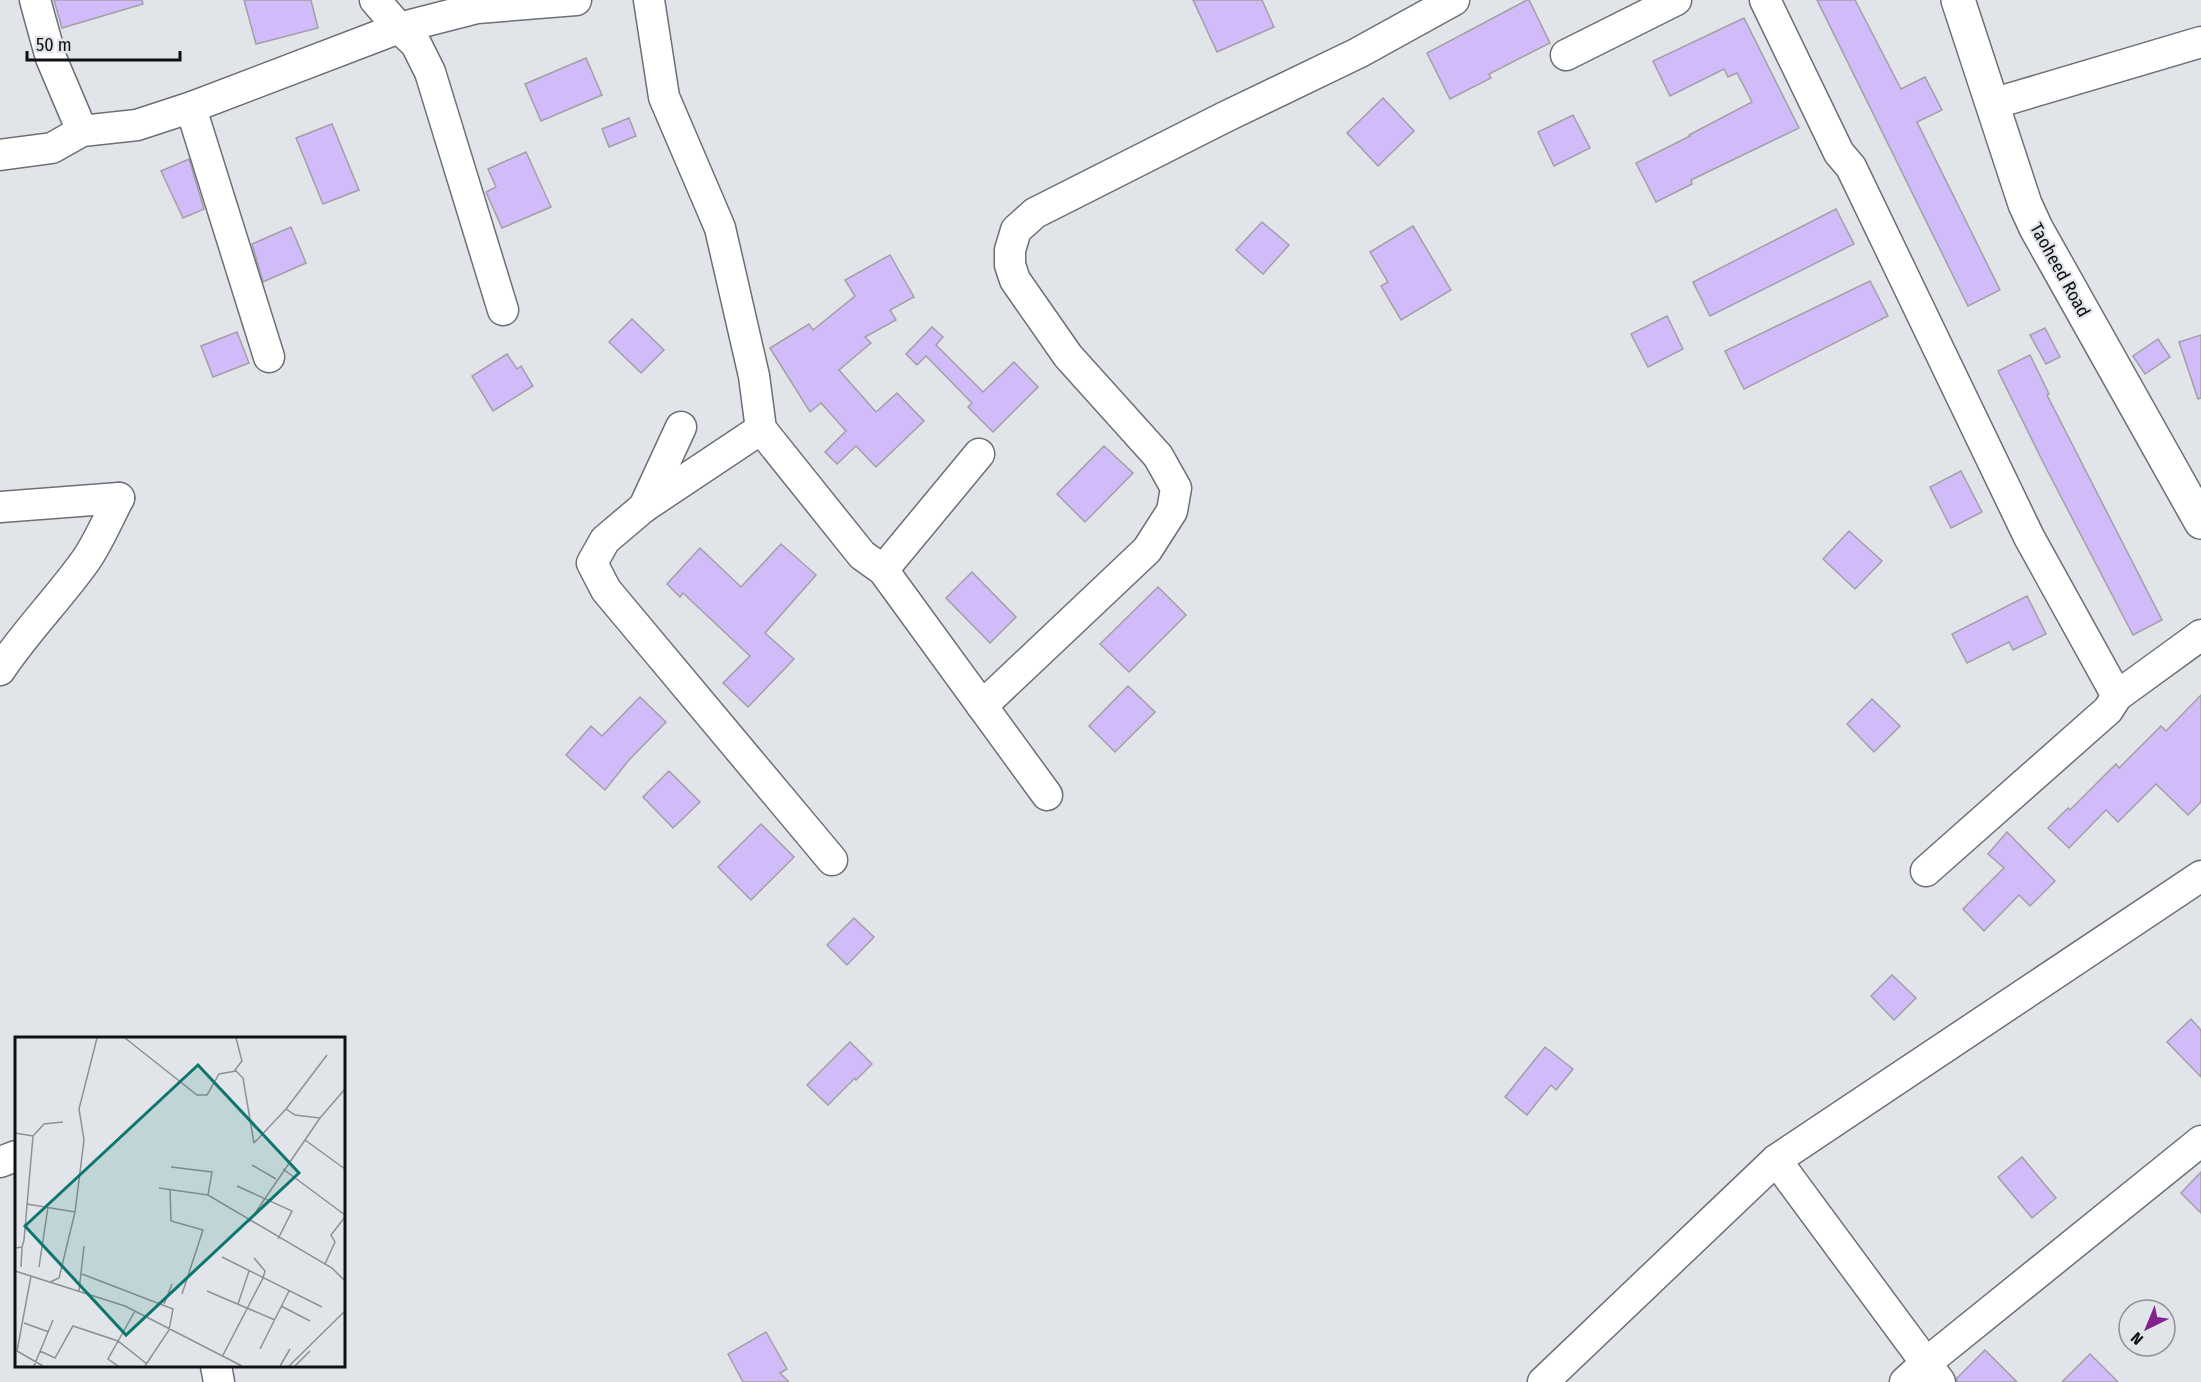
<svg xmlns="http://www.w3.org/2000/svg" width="2201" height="1382" viewBox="0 0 2201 1382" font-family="'Fira Sans Condensed',sans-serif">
<rect width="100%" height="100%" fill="#e1e5ea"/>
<g fill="#d1bbf9" stroke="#a2a0a6" stroke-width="1.5">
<polygon points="54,0 142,0 143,4 62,28"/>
<polygon points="244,0 311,0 318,28 256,44"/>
<polygon points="1193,0 1262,0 1274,27 1217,52"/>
<polygon points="1527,0 1529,0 1550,43 1489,74 1491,78 1450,99 1427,53"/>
<polygon points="1817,0 1855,0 1901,89 1925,77 1942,110 1917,122 2000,290 1968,306"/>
<polygon points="1744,18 1799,128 1691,180 1692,184 1656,202 1636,163 1690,136 1689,135 1752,102 1737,73 1728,77 1724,69 1670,96 1653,61"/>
<polygon points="586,58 602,95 541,121 525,84"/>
<polygon points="1383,98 1414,131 1378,166 1347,133"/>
<polygon points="1573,115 1590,148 1554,166 1538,132"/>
<polygon points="629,118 636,136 609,147 602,129"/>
<polygon points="332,124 359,190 323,204 296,138"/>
<polygon points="526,152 551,207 502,228 486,192 496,187 488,169"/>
<polygon points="189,159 204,209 183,218 161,171"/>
<polygon points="1836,209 1854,244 1710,316 1693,282"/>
<polygon points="1262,222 1289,245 1263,274 1236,250"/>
<polygon points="1413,226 1451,290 1401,320 1381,286 1388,282 1370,252"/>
<polygon points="291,227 306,263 263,282 252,244"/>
<polygon points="890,255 914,297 890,310 896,320 865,337 871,343 839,370 876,412 897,393 924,421 876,467 856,446 837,464 825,452 846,431 821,403 810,412 770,348 809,324 813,330 855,296 845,280"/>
<polygon points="1870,281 1888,316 1744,389 1725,351"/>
<polygon points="1667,316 1683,349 1648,367 1631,334"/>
<polygon points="632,319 664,350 641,373 609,342"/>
<polygon points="932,327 943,337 936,345 983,392 1014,362 1038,387 993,432 968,407 972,403 926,356 917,365 906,354"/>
<polygon points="2045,328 2060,357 2046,364 2030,335"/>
<polygon points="237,332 249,363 213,377 201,346"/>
<polygon points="2201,335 2201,398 2198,399 2179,342"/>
<polygon points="2158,339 2170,357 2145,374 2133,356"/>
<polygon points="507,354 517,369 521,366 533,386 493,411 472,376"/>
<polygon points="2030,355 2049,394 2047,395 2162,620 2133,635 2046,468 1998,371"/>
<polygon points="1104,446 1133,473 1085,522 1057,494"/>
<polygon points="1961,471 1982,512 1951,528 1930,487"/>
<polygon points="1849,531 1882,561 1855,589 1823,559"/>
<polygon points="781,544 816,575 765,633 794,659 748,707 723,683 750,656 683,593 680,597 667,584 700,548 741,587"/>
<polygon points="972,572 1016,617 990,643 946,598"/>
<polygon points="1158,587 1186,615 1129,672 1100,644"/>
<polygon points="2027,596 2046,634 2013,650 2009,642 1967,663 1952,634"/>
<polygon points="1128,686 1155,712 1115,752 1089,726"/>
<polygon points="2201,695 2201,802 2188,815 2156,784 2118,822 2106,810 2069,848 2048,828 2068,808 2070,810 2116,764 2119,768 2161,726 2166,731"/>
<polygon points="640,697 666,722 629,760 605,790 566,755 591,726 602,736"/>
<polygon points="1872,699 1900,726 1874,752 1847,724"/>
<polygon points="669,771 700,802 673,828 643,797"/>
<polygon points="761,824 794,857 751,900 718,867"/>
<polygon points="2007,832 2055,881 2030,906 2019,895 1984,931 1963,909 2004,868 1988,854"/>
<polygon points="854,918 874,937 847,965 827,945"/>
<polygon points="1892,975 1916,998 1894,1020 1871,996"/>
<polygon points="2191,1019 2201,1030 2201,1077 2167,1042"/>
<polygon points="850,1042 872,1064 856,1080 855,1078 828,1105 807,1085"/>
<polygon points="1545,1047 1573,1069 1556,1090 1551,1085 1527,1115 1505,1097"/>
<polygon points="2022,1157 2056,1198 2032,1218 1998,1177"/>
<polygon points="2201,1172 2201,1213 2181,1193"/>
<polygon points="766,1332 787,1369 780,1373 789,1382 743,1382 728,1354"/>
<polygon points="1985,1350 2017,1382 1957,1382 1957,1378"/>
<polygon points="2090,1354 2118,1382 2062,1382"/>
</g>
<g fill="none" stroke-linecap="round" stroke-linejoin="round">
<g stroke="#6c7075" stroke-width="33">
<g id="minor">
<polyline points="35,0 51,58 82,131"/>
<polyline points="375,0 399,28 416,44 430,72 503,310"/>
<polyline points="649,0 664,97 720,228 754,376 761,429 862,555 883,570 1047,795"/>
<polyline points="1765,0 1839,153 1851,167 2029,537 2117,696"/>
<polyline points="1566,55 1676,0"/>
<polyline points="1992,104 2201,42"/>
<polyline points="192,107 195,121 269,357"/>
<polyline points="0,155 52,148 82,131 137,125 192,107 399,28 477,8 576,0"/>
<polyline points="761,429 644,507 605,540 592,563 606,590 832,860"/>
<polyline points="0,507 119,498"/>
<polyline points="644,507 681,427"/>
<polyline points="883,570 979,454"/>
<path d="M0,670C26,631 59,598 86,560C99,541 108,519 119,498"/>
<polyline points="982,706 1147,550 1172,511 1176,488 1158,456 1068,356 1015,280 1010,265 1010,250 1016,230 1035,213 1225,117 1358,53 1454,0"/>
<polyline points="1926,871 2108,710 2117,696 2201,635"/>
<polyline points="1776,1160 1940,1382"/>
<polyline points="0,1162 16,1156"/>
<polyline points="216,1366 219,1382"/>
<polyline points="1543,1382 1776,1160 2201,876"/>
<polyline points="1905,1382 1926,1363 2201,1141"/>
</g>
</g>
<g stroke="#6c7075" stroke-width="36">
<polyline id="major" points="1958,0 2025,204 2036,228 2201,522"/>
</g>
<use href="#minor" stroke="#fff" stroke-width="30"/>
<use href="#major" stroke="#fff" stroke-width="33"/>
</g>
<g text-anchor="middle" stroke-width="4.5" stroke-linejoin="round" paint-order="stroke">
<g font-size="18" fill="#0f1012" stroke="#e1e5ea">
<text transform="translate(2060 270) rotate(61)" y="6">Taoheed Road</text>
</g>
</g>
<g transform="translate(15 1037)">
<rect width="330" height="330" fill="#e1e5ea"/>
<path fill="none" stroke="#8d9094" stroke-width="1.5" d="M110,1L182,58H192L204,37L221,34M221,1L227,24L220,33L228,41L239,106M305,81L330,52M0,96L18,99M290,103L330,132M239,106L271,72L312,18M237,128L261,142M156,130L197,135L193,158M268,132L330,178M222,149L277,174L263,202M144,151L193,158L317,231L330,244M155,153L156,184L188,193L167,257M12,167L60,175M234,185L305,81L280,78L271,72M0,211L7,210L9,203L18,99L29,87L48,85M207,220L307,270M310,227L320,205L316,198L330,180M6,230L7,210M24,230L33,170M0,234L110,269L227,329M67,237L158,272L154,293L130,329M16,239L2,314L28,329M35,245L44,241L60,175L69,103L64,72L82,1M64,254L69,209M192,254L260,283M149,267L157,247M223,267L234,234M266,269L295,284M9,286L34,295M245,312L274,254M25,314L40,321L58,289L103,304L132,327M207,320L248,241L250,234L239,221M19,329L38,283M103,329L93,322L120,274M265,329L275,312M274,329L330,274M280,329L295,314"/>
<path fill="#0f766e" fill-opacity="0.15" stroke="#0f766e" stroke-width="3" d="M183,28L284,136L111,298L10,189Z"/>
<rect width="330" height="330" fill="none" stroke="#0f1012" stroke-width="3"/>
</g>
<g transform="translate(2147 1328) rotate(223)"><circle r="28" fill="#e1e5ea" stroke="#8d9094" stroke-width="1.5"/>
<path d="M0-4.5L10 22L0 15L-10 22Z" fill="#83228c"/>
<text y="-9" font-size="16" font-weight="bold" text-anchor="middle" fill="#0f1012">N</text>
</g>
<path d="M27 51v9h153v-9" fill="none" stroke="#0f1012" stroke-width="3"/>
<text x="36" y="51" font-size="18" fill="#0f1012" stroke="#e1e5ea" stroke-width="4.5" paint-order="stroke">50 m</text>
</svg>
